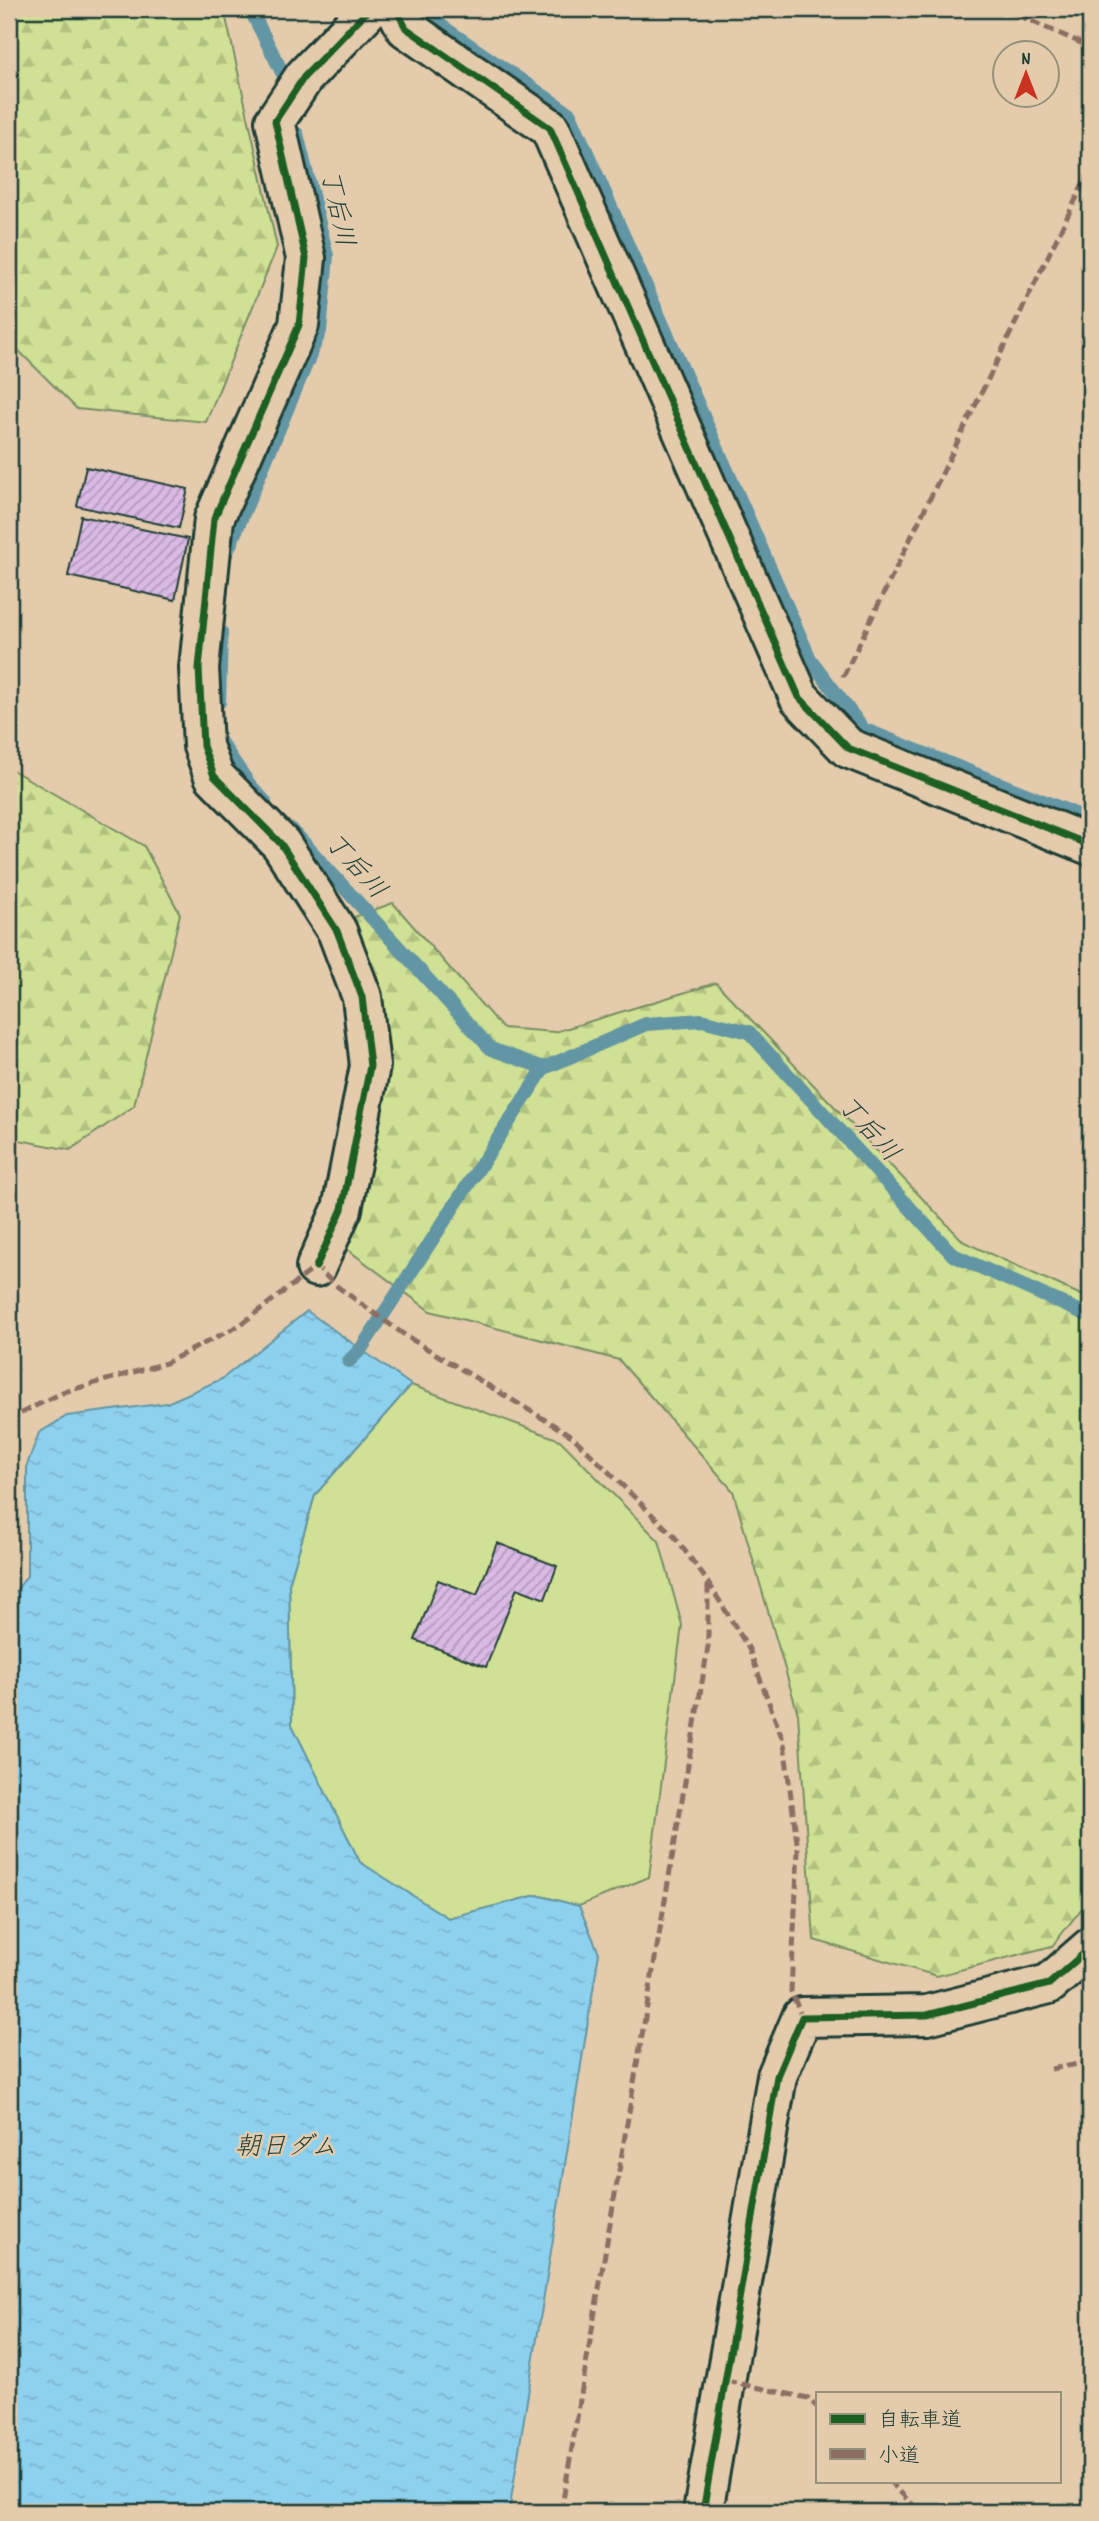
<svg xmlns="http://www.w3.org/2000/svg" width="1099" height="2521" viewBox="0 0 1099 2521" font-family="Dekko,'Klee One',sans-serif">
<defs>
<pattern id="forest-firs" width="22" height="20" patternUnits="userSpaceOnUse" patternTransform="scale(1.75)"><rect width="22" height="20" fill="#d0e094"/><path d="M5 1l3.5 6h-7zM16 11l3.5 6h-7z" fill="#b2c180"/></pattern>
<pattern id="water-ripples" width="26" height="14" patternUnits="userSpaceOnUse" patternTransform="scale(1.75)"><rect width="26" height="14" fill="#8ed1ef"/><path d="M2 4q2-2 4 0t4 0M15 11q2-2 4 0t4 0" fill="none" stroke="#7ab4ce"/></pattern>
<pattern id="building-hatch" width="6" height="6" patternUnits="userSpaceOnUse" patternTransform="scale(1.75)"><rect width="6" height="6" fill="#dab9e5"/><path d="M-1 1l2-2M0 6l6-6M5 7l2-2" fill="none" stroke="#b098ba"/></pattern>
</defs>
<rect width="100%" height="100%" fill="#e3cbac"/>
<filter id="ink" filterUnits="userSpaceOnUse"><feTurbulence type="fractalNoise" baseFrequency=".0143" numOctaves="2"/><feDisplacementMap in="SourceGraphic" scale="14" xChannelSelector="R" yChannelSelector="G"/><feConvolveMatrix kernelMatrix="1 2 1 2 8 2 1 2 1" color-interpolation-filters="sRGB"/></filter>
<g filter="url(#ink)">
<polygon fill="#d0e094" stroke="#788e64" stroke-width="2" points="411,1385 560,1440 659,1541 682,1625 649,1877 579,1906 537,1895 448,1918 360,1863 292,1725 289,1584 315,1495"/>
<g fill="url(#forest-firs)" stroke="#788e64" stroke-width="2">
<polygon points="9,9 224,9 277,247 206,422 77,409 9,341"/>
<polygon points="9,768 144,846 180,914 134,1106 70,1150 9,1138"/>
<polygon points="393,903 502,1028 555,1032 716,983 964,1242 1090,1299 1090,1898 1052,1946 937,1976 814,1940 798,1714 733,1491 619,1360 430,1311 320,1229 356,1022 321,929"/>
</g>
<polygon fill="url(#water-ripples)" stroke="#6296a4" stroke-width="2" points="307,1311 411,1385 315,1495 289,1584 292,1725 360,1862 448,1918 537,1895 579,1906 599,1953 509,2512 9,2512 9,1600 27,1576 27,1465 39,1433 67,1416 167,1403 222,1379"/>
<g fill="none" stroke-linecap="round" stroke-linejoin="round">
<g stroke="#6296a4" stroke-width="14">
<polyline points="250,9 283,74 287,90"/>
<polyline points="434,9 440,25 570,114 810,659 863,729 1090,820"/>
<polyline points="224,559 320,331 327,256 297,134"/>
<polyline points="219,702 221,632"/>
<polyline points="218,733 218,739 249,784 265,802"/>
<polyline points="291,829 491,1049 544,1068 646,1024 702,1020 749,1032 953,1255 1090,1316"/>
<polyline points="349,1361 361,1349 544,1068"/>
</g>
</g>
<g fill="url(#building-hatch)" stroke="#1f3d34" stroke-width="2">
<polygon points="86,467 188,489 179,528 77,506"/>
<polygon points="81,516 188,539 175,600 68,576"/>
<polygon points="497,1543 557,1566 545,1599 517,1588 486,1667 415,1640 438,1580 477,1595"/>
</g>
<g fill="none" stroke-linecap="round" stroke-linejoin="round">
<g stroke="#1f3d34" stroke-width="44">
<g id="minor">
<polyline points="396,9 406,28 550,128 799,697 848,748 1090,845"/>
<polyline points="316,1267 342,1209 370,1066 362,997 337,931 281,844 214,776 203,746 199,668 214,519 299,325 306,258 275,121 304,77 369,9"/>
<polyline points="703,2512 777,2076 802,2017 927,2015 1049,1984 1090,1948"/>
</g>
</g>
<use href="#minor" stroke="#e3cbac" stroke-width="38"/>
<g stroke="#8d6e63" stroke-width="5" stroke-dasharray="10 5" stroke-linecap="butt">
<polyline points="1004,9 1090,47"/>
<polyline points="843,677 1090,170"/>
<polyline points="9,1422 13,1417 64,1392 166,1363 240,1325 316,1267 338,1287 406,1336 572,1436 674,1536 708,1582 749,1649 784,1743 798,1850 791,1991 802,2017"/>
<polyline points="1051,2069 1090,2062"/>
<polyline points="726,2381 808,2398 817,2407"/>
<polyline points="889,2481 920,2512"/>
<polyline points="561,2512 708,1647 708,1583"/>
</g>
<g stroke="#e3cbac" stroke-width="11">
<g id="cycleway">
<polyline points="396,9 406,28 550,128 799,697 848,748 1090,845"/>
<polyline points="316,1267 342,1209 370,1066 362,997 337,931 281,844 214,776 203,746 199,668 214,519 299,325 306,258 275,121 304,77 369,9"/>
<polyline points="703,2512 777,2076 802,2017 927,2015 1049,1984 1090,1948"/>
</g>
</g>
<use href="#cycleway" stroke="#1b5e20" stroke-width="7"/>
</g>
</g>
<g text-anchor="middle" stroke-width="5" stroke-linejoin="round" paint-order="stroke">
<g font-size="26" font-style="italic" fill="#25443d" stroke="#e3cbac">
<text transform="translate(339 208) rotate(78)" y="9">丁后川</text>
<text transform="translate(357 865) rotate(48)" y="9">丁后川</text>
<text transform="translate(870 1128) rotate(48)" y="9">丁后川</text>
<text x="286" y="2154">朝日ダム</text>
</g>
</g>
<rect width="1099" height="2521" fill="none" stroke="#e3cbac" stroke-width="35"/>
<rect x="18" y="18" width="1064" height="2486" fill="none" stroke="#1f3d34" stroke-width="2.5" filter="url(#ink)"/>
<rect x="816" y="2392" width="245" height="91" fill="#e3cbac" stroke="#95927c" stroke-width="2"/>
<rect x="830" y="2414" width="35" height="10" fill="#1b5e20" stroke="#95927c" stroke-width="2"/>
<text x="878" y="2426" font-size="21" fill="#1f3d34">自転車道</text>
<rect x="830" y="2449" width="35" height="10" fill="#8d6e63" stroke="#95927c" stroke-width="2"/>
<text x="878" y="2462" font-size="21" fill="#1f3d34">小道</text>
<g transform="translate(1026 74)"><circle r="33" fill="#e3cbac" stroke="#95927c" stroke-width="2"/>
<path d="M0-5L12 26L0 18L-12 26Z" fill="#c8321e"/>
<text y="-10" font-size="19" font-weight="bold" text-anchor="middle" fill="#1f3d34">N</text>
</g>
</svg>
